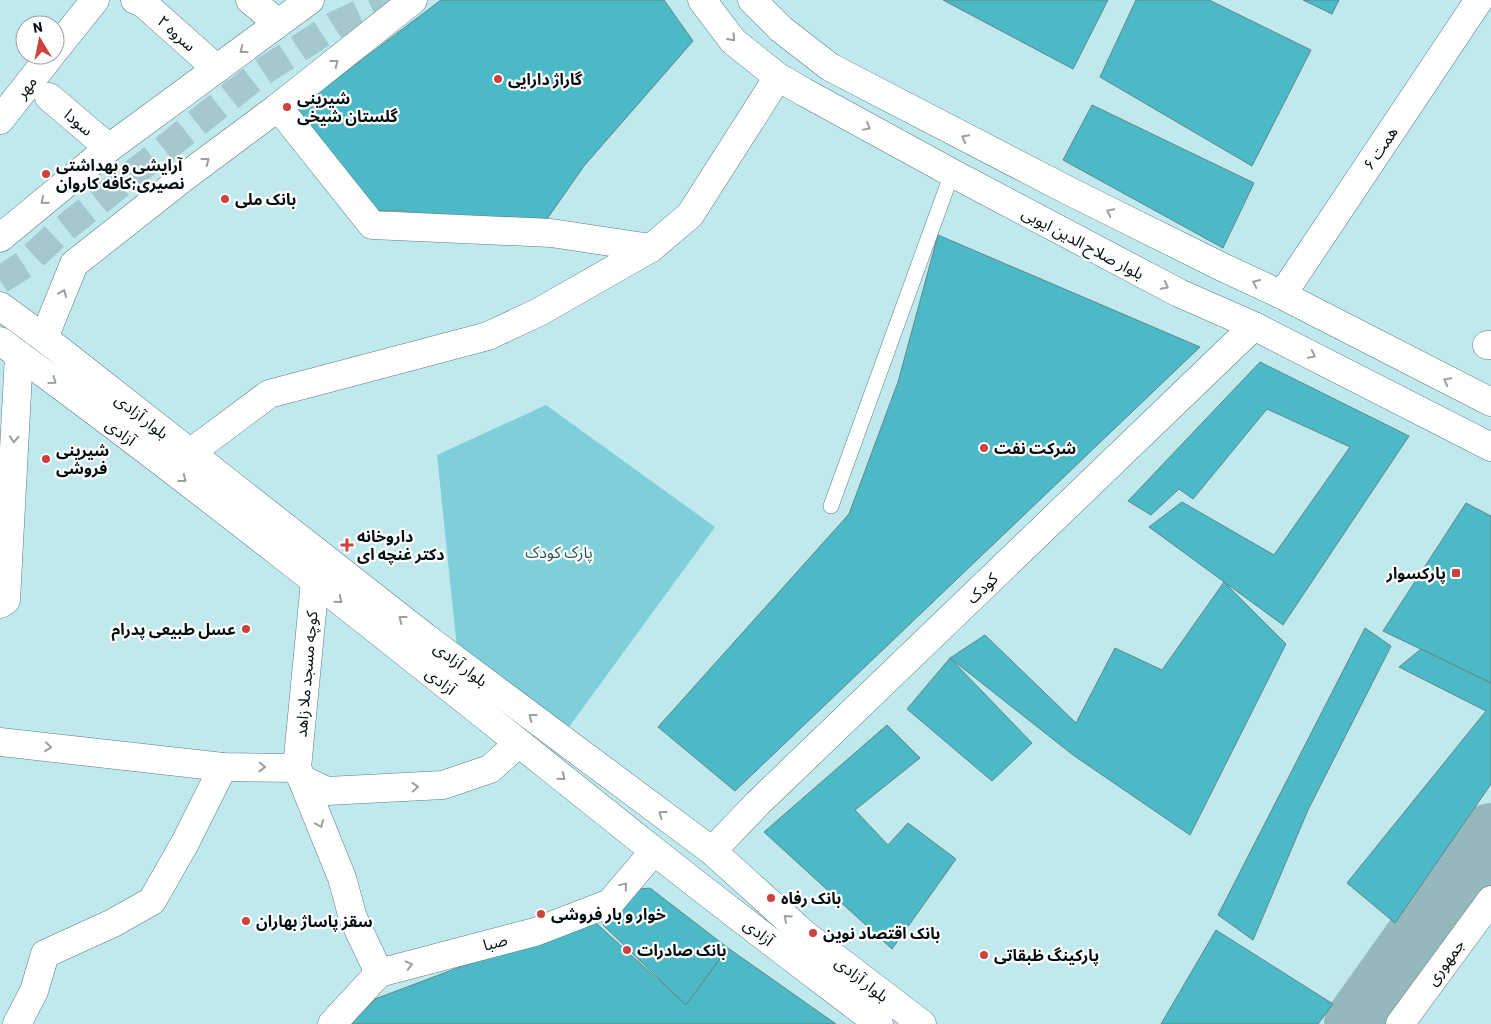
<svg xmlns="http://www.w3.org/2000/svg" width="1491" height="1024" viewBox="0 0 1491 1024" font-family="Barlow,'Noto Sans Arabic',sans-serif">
<rect width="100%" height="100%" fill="#c0e9ee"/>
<polygon fill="#7ecfd9" points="546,405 715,527 566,731 458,658 437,455"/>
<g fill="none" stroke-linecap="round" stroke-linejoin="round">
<polyline stroke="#95b8bc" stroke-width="68" points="1358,1024 1491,837"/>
</g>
<g fill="#4cb9c6" stroke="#60868b">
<polygon points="441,0 664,0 693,41 584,166 547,219 434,228 405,211 364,211 286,117"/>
<polygon points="943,0 1108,0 1073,69"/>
<polygon points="1136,0 1209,0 1311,50 1252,166 1100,77"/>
<polygon points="1303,0 1339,0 1332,14"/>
<polygon points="1092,105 1254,183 1223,248 1063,160"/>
<polygon points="938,235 1200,347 735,791 658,727 849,514 898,382"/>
<polygon points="1260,362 1409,436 1283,625 1149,527 1182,502 1274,555 1350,447 1267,409 1193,499 1179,489 1151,515 1128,501"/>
<polygon points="1466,503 1491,516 1491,683 1383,631"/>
<polygon points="1224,582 1286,644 1190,835 1073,755 950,658 985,635 1076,723 1115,648 1162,670"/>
<polygon points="1365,628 1391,646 1308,810 1253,940 1218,915"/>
<polygon points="1421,649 1491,683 1491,784 1395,923 1347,883 1486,711 1399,667"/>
<polygon points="950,658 1032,743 992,781 907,709"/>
<polygon points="887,725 920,758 855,810 888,845 908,823 956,859 892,949 764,832"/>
<polygon points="650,888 728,948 686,1005 603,925 639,889"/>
<polygon points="596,923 686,1005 728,948 836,1024 351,1024 375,999 468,964"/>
<polygon points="1216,930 1333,1004 1318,1024 1161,1024"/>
</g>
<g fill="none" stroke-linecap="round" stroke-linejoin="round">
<polyline stroke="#a4c8cd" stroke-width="28" stroke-dasharray="28 14" stroke-linecap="butt" points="0,280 25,264 56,235 256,76 335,25 390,0"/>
<g stroke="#587d82" stroke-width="16">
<polyline id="service" points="831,506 952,173"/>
</g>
<g stroke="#587d82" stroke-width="29">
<g id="minor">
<polyline points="135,0 143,3 217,69"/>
<polyline points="250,0 278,23"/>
<polyline points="55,50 95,0"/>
<polyline points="49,97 109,148"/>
<polyline points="277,108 286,117 372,225 551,233 651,248 690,215 778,77"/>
<polyline points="0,120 51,55"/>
<polyline points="1282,295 1479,0"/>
<polyline points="1487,345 1491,345"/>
<polyline points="193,456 198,447 269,394 488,336 539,312 651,248"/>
<polyline points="0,604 6,600 19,355"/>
<polyline points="0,742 223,767 297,768 302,779 327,791 443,785 490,769 519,743"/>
<polyline points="297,768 315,581"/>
<polyline points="302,779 342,878 353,918 379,973"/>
<polyline points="17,1024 34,991 45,954 113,923 152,901 186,841 223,767"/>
<polyline points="332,1024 379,973 535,932 610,903 654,851"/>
</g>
</g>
<g stroke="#587d82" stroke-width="29">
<polyline id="tertiary" points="712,851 758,803 1254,326"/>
</g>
<g stroke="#587d82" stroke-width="29">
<g id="secondary">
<polyline points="0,238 109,148 310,0"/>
<polyline points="0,306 44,338 425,637 712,851 804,934 922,1024"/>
<polyline points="44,338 74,264 183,178 277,108 413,0"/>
<path d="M0,341C223,504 437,678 653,850C727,909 803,966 879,1024"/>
<polyline points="1400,1024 1491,900"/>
</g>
</g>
<g stroke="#587d82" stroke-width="29">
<g id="primary">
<polyline points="702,0 733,41 778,77 804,92 952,173 1179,293 1254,326 1491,447"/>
<polyline points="752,0 781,29 830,67 1069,191 1218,265 1282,295 1491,402"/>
</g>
</g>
<use href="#service" stroke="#fff" stroke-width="15"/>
<use href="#minor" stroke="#fff" stroke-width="28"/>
<use href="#tertiary" stroke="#fff" stroke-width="28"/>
<use href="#secondary" stroke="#fff" stroke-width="28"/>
<use href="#primary" stroke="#fff" stroke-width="28"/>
</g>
<defs><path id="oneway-chevron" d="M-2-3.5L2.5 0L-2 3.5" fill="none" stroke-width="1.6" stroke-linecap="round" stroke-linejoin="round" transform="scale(1.25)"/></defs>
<g stroke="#9a9f9f">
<use href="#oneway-chevron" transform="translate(732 38) rotate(48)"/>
<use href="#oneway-chevron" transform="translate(243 50) rotate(143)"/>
<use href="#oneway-chevron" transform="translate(335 63) rotate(-38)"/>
<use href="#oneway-chevron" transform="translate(867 127) rotate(29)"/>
<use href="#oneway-chevron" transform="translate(965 138) rotate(-153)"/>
<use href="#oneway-chevron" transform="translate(206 161) rotate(-37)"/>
<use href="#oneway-chevron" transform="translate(44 201) rotate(140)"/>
<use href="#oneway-chevron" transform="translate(1110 212) rotate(-154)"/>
<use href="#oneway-chevron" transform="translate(1256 283) rotate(-155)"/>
<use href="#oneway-chevron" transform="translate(1165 286) rotate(28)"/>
<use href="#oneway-chevron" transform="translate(63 293) rotate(-68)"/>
<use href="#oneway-chevron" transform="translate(1312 355) rotate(27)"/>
<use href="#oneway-chevron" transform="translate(53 381) rotate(36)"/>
<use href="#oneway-chevron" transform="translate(1447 381) rotate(-153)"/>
<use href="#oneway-chevron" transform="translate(14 439) rotate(93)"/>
<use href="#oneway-chevron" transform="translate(183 479) rotate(38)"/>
<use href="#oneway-chevron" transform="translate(339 600) rotate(39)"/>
<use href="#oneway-chevron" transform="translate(402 619) rotate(-142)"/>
<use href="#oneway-chevron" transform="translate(532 717) rotate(-143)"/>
<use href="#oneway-chevron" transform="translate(48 747) rotate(6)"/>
<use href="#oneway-chevron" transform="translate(262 767) rotate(1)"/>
<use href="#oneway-chevron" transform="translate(562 777) rotate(39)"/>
<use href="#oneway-chevron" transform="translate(415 787) rotate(-3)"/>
<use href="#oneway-chevron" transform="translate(662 814) rotate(-144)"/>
<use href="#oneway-chevron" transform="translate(320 824) rotate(68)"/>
<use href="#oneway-chevron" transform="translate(624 886) rotate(-50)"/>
<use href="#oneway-chevron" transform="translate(787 918) rotate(-138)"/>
<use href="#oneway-chevron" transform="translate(409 965) rotate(-15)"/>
</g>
<g fill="#cf413d" stroke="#fff" stroke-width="2">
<circle cx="498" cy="79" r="5"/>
<circle cx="287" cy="107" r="5"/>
<circle cx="46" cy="174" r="5"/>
<circle cx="225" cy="199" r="5"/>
<circle cx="984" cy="448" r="5"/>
<circle cx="46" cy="459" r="5"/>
<path d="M344.5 537.5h5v5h5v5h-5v5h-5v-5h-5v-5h5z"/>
<rect x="1451" y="568" width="10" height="10" rx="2.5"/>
<circle cx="246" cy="629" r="5"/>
<circle cx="771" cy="898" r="5"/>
<circle cx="541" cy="914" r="5"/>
<circle cx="246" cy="921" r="5"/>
<circle cx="813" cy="933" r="5"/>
<circle cx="627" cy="950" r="5"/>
<circle cx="984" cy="955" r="5"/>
</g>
<g text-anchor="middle" stroke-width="4.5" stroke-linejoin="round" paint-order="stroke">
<g font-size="16" fill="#020e10" stroke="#fff">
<text transform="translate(177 33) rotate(42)" y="6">سروه ۲</text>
<text transform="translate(26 87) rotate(-52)" y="6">مهر</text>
<text transform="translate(79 122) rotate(40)" y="6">سودا</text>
<text transform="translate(1380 148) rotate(-56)" y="6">همت ۶</text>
<text transform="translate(1083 243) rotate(28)" y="6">بلوار صلاح الدین ایوبی</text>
<text transform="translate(142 416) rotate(38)" y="6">بلوار آزادی</text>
<text transform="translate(121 432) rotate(37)" y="6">آزادی</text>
<text transform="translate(982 588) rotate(-44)" y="6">کودک</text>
<text transform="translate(461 664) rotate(37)" y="6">بلوار آزادی</text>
<text transform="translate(306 674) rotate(-85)" y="6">کوچه مسجد ملا زاهد</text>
<text transform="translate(441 681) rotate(38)" y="6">آزادی</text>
<text transform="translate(759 932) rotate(38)" y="6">آزادی</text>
<text transform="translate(495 942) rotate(-15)" y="6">صبا</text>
<text transform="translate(1445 962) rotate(-54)" y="6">جمهوری</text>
<text transform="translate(862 979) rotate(38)" y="6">بلوار آزادی</text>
</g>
<g font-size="16" font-weight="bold" fill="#020e10" stroke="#fff" text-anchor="start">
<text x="508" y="85">گاراژ دارایی</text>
<text x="297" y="104">شیرینی<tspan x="297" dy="18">گلستان شیخی</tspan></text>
<text x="56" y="171">آرایشی و بهداشتی<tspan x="56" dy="18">نصیری;کافه کاروان</tspan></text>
<text x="235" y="205">بانک ملی</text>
<text x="994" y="454">شرکت نفت</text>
<text x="56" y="456">شیرینی<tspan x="56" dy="18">فروشی</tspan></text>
<text x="357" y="542">داروخانه<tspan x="357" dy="18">دکتر غنچه ای</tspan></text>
<text x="1446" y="579" text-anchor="end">پارکسوار</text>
<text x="236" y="635" text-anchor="end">عسل طبیعی پدرام</text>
<text x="781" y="904">بانک رفاه</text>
<text x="551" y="920">خوار و بار فروشی</text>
<text x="256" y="927">سقز پاساژ بهاران</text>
<text x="823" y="939">بانک اقتصاد نوین</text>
<text x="637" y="956">بانک صادرات</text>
<text x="994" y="961">پارکینگ ظبقاتی</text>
</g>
<g font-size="16" fill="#25545a" stroke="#fff">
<text x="559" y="558">پارک کودک</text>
</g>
</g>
<g transform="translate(40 40) rotate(350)"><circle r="24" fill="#ffffff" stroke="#9a9f9f"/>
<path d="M0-4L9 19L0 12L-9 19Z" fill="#cf413d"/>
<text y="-8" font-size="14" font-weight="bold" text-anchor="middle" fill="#020e10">N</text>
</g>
</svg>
